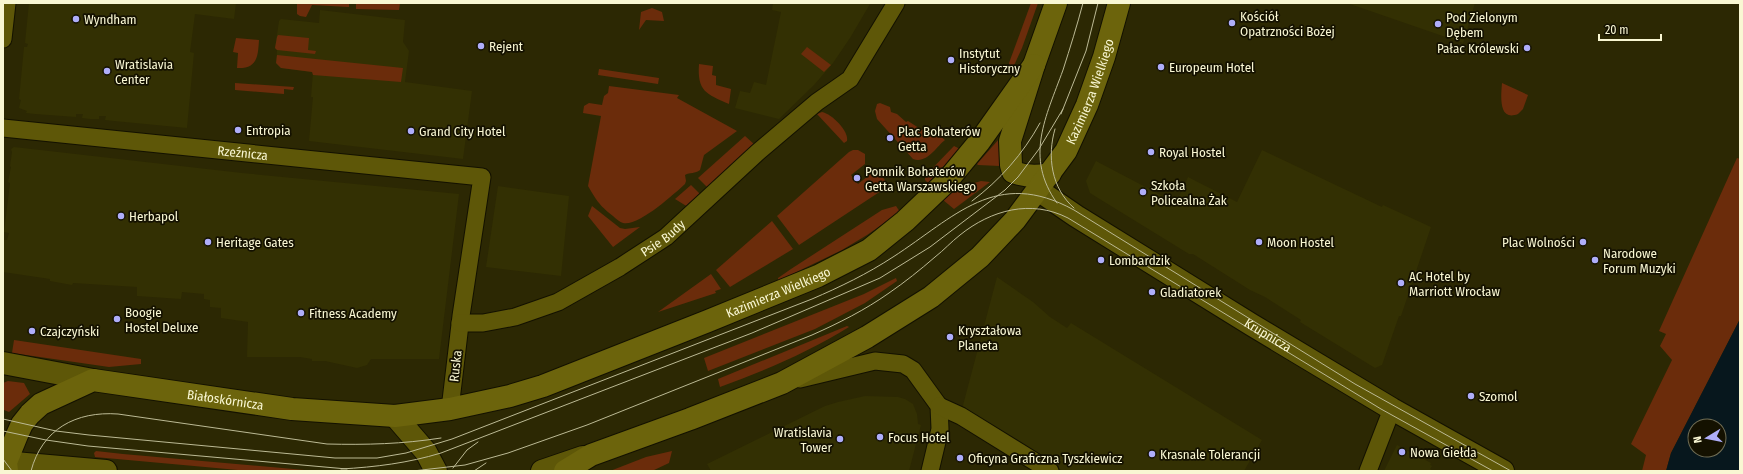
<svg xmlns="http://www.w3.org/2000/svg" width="1743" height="474" viewBox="0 0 1743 474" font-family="'Fira Sans Condensed',sans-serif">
<rect width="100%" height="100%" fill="#2c2803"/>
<g fill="#333003">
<polygon points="29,3 236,3 234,19 195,14 190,52 194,53 187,128 114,121 105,120 106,116 99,116 99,119 90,119 82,118 83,114 76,114 76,117 35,114 26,113 27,111 19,108 21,100 19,99 24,47 27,47 28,44 25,43"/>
<polygon points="773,3 869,3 870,4 850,38 833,63 814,85 779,119 735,108 740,91 750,93 754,82 766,85 781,12 772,10"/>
<polygon points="1347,3 1475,3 1463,43"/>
<polygon points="320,10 405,20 403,42 409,51 405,82 472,91 463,159 309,141 313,97 311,97 313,72 281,68 276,63 277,50 275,48 279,21 281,19 319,23"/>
<polygon points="14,147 242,173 459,194 439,359 371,359 367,365 357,368 325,361 312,361 312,359 300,357 247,357 248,322 221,318 221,308 210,307 210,300 204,299 204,294 182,292 181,299 137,296 137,287 73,283 72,285 50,281 50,279 3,272 3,240 7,240 9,233 4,232 10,183 8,182 11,167 10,166 12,152 11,149"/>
<polygon points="1262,150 1382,207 1383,205 1431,227 1401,316 1399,316 1382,365 1375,368 1300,322 1301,320 1265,297 1250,290 1193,254 1189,254 1098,198 1090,193 1086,181 1096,161 1176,203 1188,177 1237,202"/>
<polygon points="498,186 569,196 561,276 486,267"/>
<polygon points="997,277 1033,302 1050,317 1067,328 1071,323 1262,440 1244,471 1063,471 962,409"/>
<polygon points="865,396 898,397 905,399 913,404 917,414 918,424 921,425 909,471 711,471 707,464 825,406 838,402"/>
<polygon points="1397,445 1431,463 1430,465 1432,466 1430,469 1433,471 1384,471"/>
</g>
<g fill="#6b2c0b">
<polygon points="310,3 349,4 349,7 312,5 306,17 300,16 297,14 297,4"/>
<polygon points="358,3 400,3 399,10 356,9 356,4"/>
<polygon points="1031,3 1038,3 1022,48 1011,72 1009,63"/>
<polygon points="652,8 662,12 664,21 646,20 639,30 641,12"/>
<polygon points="278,35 309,38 308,50 316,51 315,54 277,50 275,48 277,37"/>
<path d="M236,38L259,40C258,57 257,69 237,68L238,53L233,52Z"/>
<polygon points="807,47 831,65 824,72 801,54"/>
<polygon points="277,55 403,68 401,82 313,75 312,72 281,68 276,63"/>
<path d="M699,64L713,66L712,75L716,76V85L731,89L729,104C706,94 697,91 699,64Z"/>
<polygon points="599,69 659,78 658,84 598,75"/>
<polygon points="235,83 294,87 293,90 284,89 284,94 235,90"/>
<path d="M1502,83L1528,95L1523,109L1518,114C1498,122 1501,95 1502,83Z"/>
<path d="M609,86L679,95L677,98L737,131L704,155L700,170C695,174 690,172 685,175L686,181L685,184C674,194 638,227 623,223C620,222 616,219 613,216C599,205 597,201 588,186L601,116L583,113L584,106L589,103L602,105L604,96L608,93Z"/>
<path d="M880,103L890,107L891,112L897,114L906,122L908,121L922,130L923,129L931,135L933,133L939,135L945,140C936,147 927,164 913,159L877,119L875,111L877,104Z"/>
<path d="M822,112C832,114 849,131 847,141L844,143L817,114Z"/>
<polygon points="745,136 755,145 708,188 698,178"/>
<polygon points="999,139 1000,166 978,165 977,164"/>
<polygon points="954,146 960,149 928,183 925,180 925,176"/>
<path d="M853,150H858L865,154V164L851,175L858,184L873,172C880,173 883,177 887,183L884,189L799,245L777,216L849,152Z"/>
<polygon points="1737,158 1740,159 1740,319 1671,453 1666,471 1642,471 1646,455 1631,444 1672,360 1660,346 1666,334 1659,331"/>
<polygon points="981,181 990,182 954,209 943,200 958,188"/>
<polygon points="691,185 701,195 688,207 675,199"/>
<polygon points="592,206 620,228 625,229 640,227 613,247 588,216"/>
<polygon points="896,206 900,212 867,235 842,250 778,281 778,278 791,269 882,210"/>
<polygon points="772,221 793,249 730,287 716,270"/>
<polygon points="711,274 721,289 715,291 716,293 658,312"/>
<polygon points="896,278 897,281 865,303 815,329 708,371 704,358 864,294"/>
<path d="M847,326L849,327C809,352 764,371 720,387L718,379Z"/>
<polygon points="14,340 141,359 141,364 109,367 12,353"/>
<polygon points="8,381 24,383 30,394 9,412 4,410 3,383"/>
<polygon points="96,451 123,454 316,471 249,471 95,457 94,453"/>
<polygon points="672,451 669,463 652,471 610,471 646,457"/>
</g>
<path fill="#07171d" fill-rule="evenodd" d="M1740,319V471H1666L1671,453ZM1695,426H1719V450H1695Z"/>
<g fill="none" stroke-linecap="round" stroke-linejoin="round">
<g stroke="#131100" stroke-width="19">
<g id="minor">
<polyline points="3,39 7,3"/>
<path id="s1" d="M3,128L482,177L461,316L450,409"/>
<path id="s2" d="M460,323H483L515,317L558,302L620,267L666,237L758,152L817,102L850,79L896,3"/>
<polyline points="800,379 875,361 903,364 913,370 939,406 940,429 930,471"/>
<polyline points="939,406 961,416 1050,471"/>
<polyline points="1368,471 1392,409"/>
</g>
</g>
<g stroke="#131100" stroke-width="24">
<g id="tertiary">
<path id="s3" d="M1038,190L1076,216L1252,325L1392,409L1503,471"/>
<polyline points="3,363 93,380"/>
<polyline points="395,416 426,452 436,471"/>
<polyline points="3,462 106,471"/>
<polyline points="542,471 583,457"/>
</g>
</g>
<g stroke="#131100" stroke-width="24">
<g id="secondary">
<path d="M1050,174C1037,177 1026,177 1013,172L1011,165L1010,141L1034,65L1056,3"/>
<path id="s4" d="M7,471L6,462L17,435L22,424L30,414L41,404L93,380L292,409L395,416L450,409L510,396L543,386L708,321L818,276L869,250L905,221L947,181L980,141L1034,65"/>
<path id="s5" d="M565,471L591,455L690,419L782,383L867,337L931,297L953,279L980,257L1015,220L1066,151L1087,105L1104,57L1119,3"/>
</g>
</g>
<use href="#minor" stroke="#5e5708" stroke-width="17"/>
<use href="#tertiary" stroke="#5e5708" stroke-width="22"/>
<use href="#secondary" stroke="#6c640c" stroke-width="22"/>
<g stroke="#bcba95" stroke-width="1">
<polyline points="1061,114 1086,51 1098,3"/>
<path d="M1055,129C1047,156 1051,188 1074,208"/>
<path d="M972,201C1000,180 1023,154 1040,123"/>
<path d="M1057,203C1024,157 1046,117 1063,70C1070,48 1077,26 1083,3"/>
<path d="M3,419L56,431L89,435L335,458H377L406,453L452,439L812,299C840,287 867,274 893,257C955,217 996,167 1074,210L1355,384L1511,471"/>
<polyline points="3,431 46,440 88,446 347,469"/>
<polyline points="3,459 12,471"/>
<polyline points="453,468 467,450 478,442"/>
<path d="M341,469C376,467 408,463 441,453L752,333L880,278L930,247L1005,190L1018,177L1039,149L1063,109"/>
<path d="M31,471C42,429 76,411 118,414L327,444C366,445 403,444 441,438"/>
<path d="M413,471L465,465L508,453L587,425L812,335C839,323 865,310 889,293C905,282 920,270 935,257C944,250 951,242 960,235C991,210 1031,199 1068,218L1381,409L1493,471"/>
<polyline points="474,471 486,463"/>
</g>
</g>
<g fill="#afaefa" stroke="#141100" stroke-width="1.5">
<circle cx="76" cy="19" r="4"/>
<circle cx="1232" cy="23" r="4"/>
<circle cx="1438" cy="24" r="4"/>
<circle cx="481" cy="46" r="4"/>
<circle cx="1527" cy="48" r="4"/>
<circle cx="951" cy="60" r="4"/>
<circle cx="1161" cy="67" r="4"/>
<circle cx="107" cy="71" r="4"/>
<circle cx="238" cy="130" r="4"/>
<circle cx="411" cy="131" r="4"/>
<circle cx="890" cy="138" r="4"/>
<circle cx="1151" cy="152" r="4"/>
<circle cx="857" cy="178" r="4"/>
<circle cx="1143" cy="192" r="4"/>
<circle cx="121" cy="216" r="4"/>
<circle cx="208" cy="242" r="4"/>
<circle cx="1259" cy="242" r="4"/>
<circle cx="1583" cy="242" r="4"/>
<circle cx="1101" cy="260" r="4"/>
<circle cx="1595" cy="260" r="4"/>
<circle cx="1401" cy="283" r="4"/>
<circle cx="1152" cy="292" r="4"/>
<circle cx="301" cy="313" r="4"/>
<circle cx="117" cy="319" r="4"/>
<circle cx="32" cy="331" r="4"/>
<circle cx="950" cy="337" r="4"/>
<circle cx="1471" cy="396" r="4"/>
<circle cx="880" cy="437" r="4"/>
<circle cx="840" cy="439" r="4"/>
<circle cx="1402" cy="452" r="4"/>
<circle cx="1152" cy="454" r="4"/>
<circle cx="960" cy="458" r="4"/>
</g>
<g text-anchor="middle" stroke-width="3.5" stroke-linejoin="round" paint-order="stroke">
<g font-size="13" fill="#f9f7d3" stroke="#141100" text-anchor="start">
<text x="1240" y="21">Kościół<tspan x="1240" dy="15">Opatrzności Bożej</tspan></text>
<text x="1446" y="22">Pod Zielonym<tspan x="1446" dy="15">Dębem</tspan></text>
<text x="84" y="24">Wyndham</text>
<text x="489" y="51">Rejent</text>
<text x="1519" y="53" text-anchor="end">Pałac Królewski</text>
<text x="959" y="58">Instytut<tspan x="959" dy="15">Historyczny</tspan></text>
<text x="115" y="69">Wratislavia<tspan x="115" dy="15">Center</tspan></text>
<text x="1169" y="72">Europeum Hotel</text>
<text x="246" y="135">Entropia</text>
<text x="419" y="136">Grand City Hotel</text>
<text x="898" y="136">Plac Bohaterów<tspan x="898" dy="15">Getta</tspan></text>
<text x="1159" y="157">Royal Hostel</text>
<text x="865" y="176">Pomnik Bohaterów<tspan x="865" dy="15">Getta Warszawskiego</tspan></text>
<text x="1151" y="190">Szkoła<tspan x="1151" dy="15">Policealna Żak</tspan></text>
<text x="129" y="221">Herbapol</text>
<text x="216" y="247">Heritage Gates</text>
<text x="1267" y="247">Moon Hostel</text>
<text x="1575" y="247" text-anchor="end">Plac Wolności</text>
<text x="1603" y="258">Narodowe<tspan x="1603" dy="15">Forum Muzyki</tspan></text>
<text x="1109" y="265">Lombardzik</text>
<text x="1409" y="281">AC Hotel by<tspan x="1409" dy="15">Marriott Wrocław</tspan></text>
<text x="1160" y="297">Gladiatorek</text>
<text x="125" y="317">Boogie<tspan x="125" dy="15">Hostel Deluxe</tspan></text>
<text x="309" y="318">Fitness Academy</text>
<text x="958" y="335">Kryształowa<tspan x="958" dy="15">Planeta</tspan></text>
<text x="40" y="336">Czajczyński</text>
<text x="1479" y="401">Szomol</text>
<text x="832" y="437" text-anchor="end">Wratislavia<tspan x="832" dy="15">Tower</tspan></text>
<text x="888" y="442">Focus Hotel</text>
<text x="1410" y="457">Nowa Giełda</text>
<text x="1160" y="459">Krasnale Tolerancji</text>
<text x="968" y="463">Oficyna Graficzna Tyszkiewicz</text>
</g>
<g font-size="13" fill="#f9f7d3" stroke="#141100">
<text dy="5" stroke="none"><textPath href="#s5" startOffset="671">Kazimierza Wielkiego</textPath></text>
<text dy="5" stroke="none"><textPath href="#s1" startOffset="241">Rzeźnicza</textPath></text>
<text dy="5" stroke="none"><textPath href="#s2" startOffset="224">Psie Budy</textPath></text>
<text dy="5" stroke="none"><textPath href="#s4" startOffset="844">Kazimierza Wielkiego</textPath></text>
<text dy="5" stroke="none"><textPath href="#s3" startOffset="272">Krupnicza</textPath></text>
<text transform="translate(455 366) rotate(-84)" y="5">Ruska</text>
<text dy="5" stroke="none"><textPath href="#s4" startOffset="269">Białoskórnicza</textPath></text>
</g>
</g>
<rect width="1743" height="474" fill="none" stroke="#f9f7d3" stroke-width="8"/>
<g transform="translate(1707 438) rotate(260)"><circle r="19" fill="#141100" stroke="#706d54"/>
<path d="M0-3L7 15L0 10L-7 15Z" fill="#afaefa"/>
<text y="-6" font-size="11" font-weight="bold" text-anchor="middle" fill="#f9f7d3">N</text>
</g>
<path d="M1599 34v6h62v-6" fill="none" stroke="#f9f7d3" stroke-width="2"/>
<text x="1605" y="34" font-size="12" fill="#f9f7d3" stroke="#141100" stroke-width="3" paint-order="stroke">20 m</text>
</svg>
